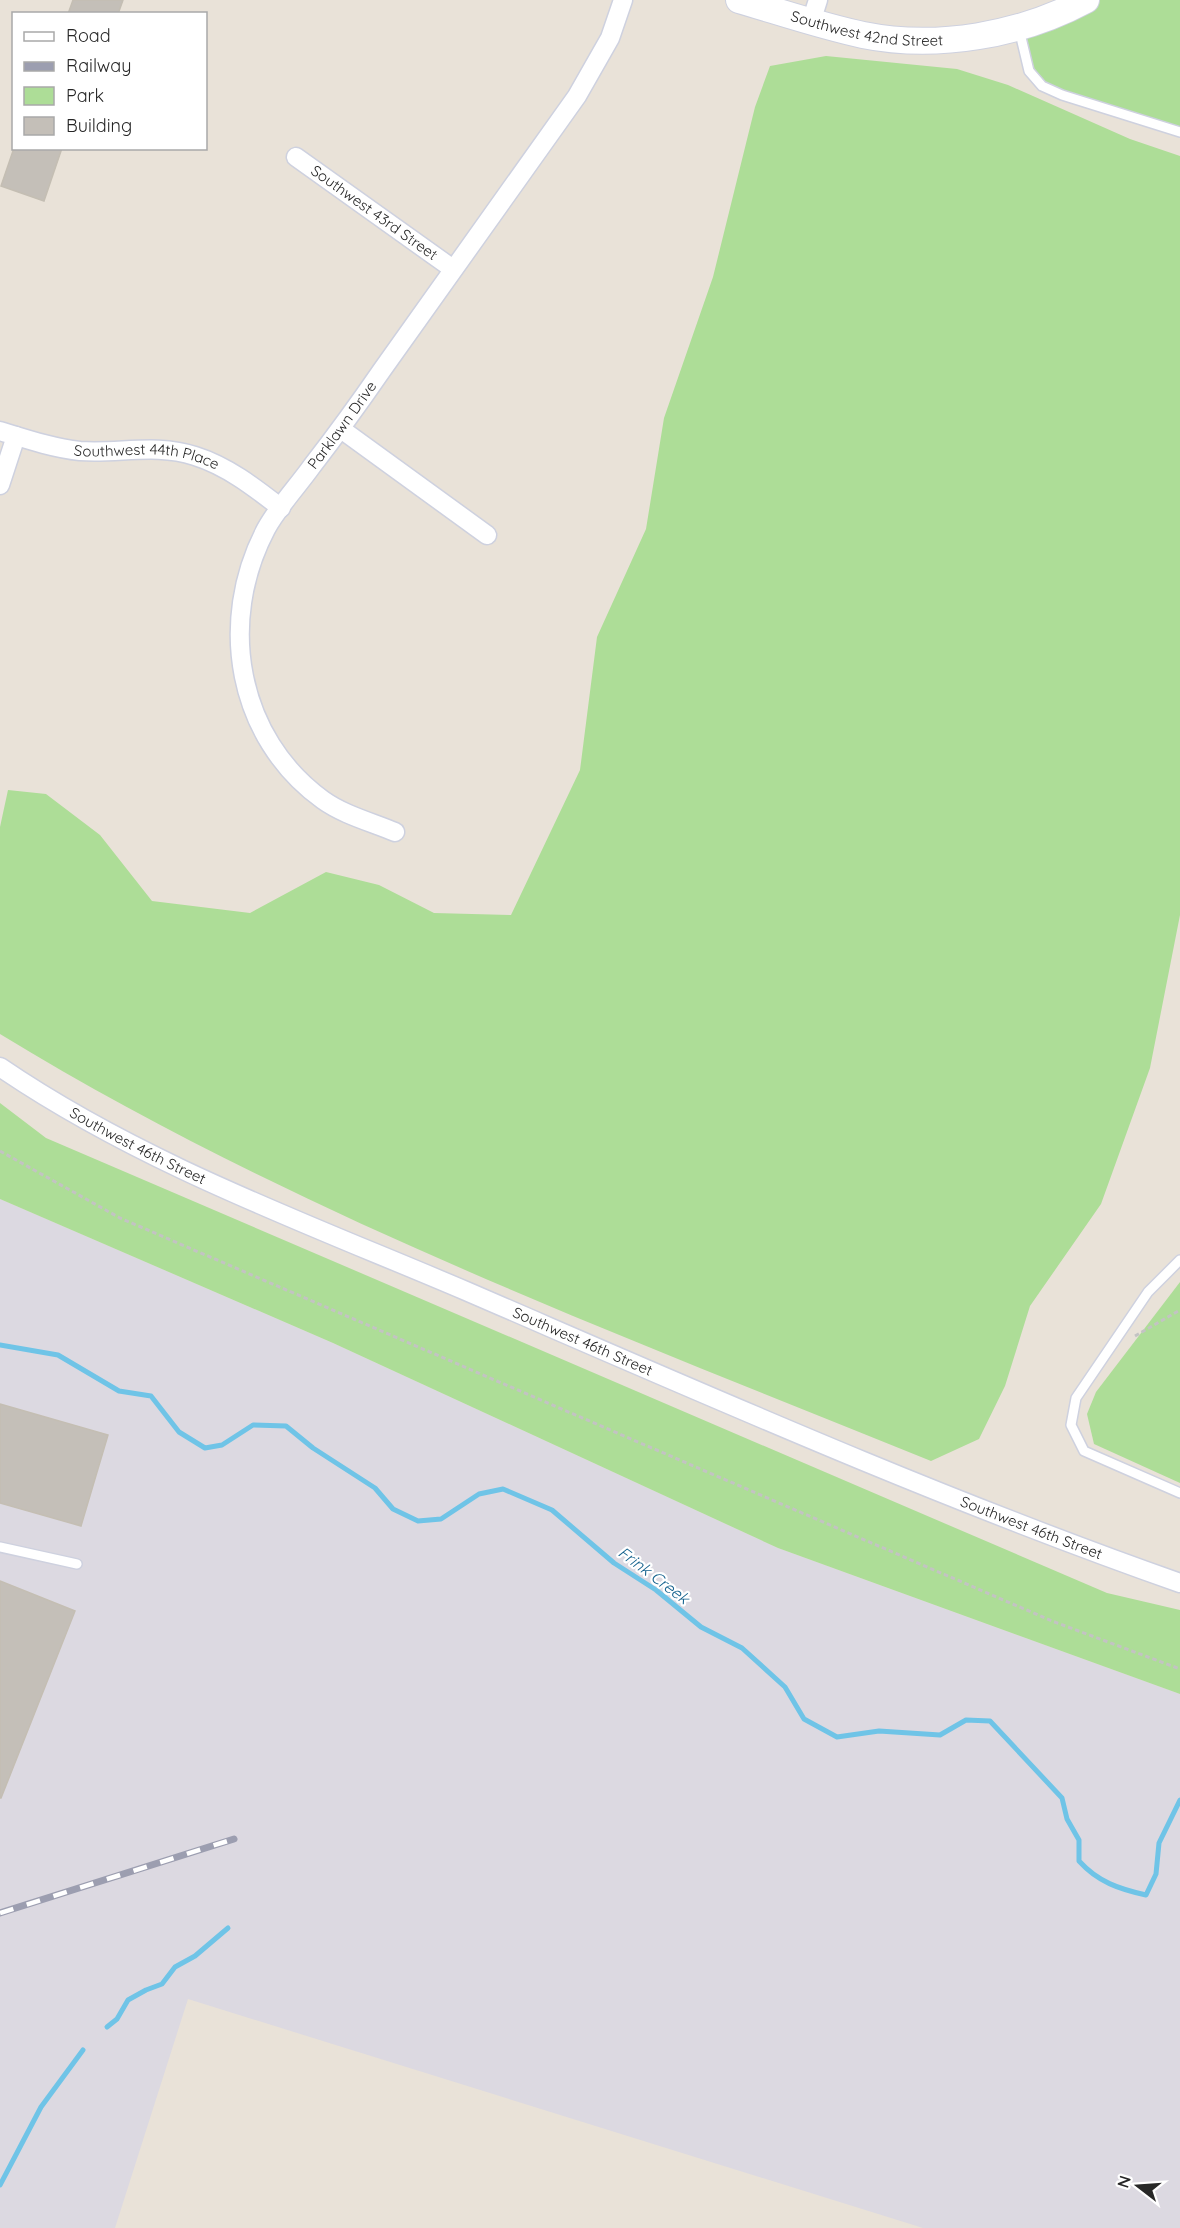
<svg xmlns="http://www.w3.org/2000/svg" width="1180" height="2228" viewBox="0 0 1180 2228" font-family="Quicksand,sans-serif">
<rect width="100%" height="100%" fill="#e9e2d8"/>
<polygon fill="#dcd9e1" points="0,1199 333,1343 778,1548 1180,1694 1180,2228 923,2228 188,1999 115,2228 0,2228"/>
<g fill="#addd97">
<polygon points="1086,0 1180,0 1180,132 1062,95 1029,71 1018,27"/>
<path d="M826,56L957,69L1008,85L1130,139L1180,156V915L1150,1068L1101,1204L1030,1306L1005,1386L979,1439L931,1461C616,1333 291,1212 0,1034V827L8,790L46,794L100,835L152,901L250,913L326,872L379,885L434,913L511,915L580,770L597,637L646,529L664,418L713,277L755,107L770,66Z"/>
<polygon points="0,1103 46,1138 1107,1593 1180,1610 1180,1694 778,1548 333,1343 0,1199"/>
<polygon points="1180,1282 1180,1483 1094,1444 1087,1414 1096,1392"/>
</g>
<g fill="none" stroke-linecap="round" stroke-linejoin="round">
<g stroke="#6fc4e7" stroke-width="5">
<path d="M0,1345L58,1355L119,1391L151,1396L179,1432L205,1448L222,1445L253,1425L286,1426L313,1448L375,1488L393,1509L418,1521L441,1519L479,1494L503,1489L552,1510L614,1563L656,1590L701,1627L742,1648L785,1687L804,1719L837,1737L879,1731L940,1735L966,1720L990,1721L1062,1798L1067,1819L1079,1840V1861C1098,1882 1119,1889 1146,1895L1156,1874L1159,1843L1180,1800"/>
<polyline points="107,2027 117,2019 128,2000 146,1990 162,1984 175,1967 195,1956 228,1928"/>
<polyline points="0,2185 41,2107 83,2050"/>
</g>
</g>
<g fill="#c4bfb8" stroke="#c4beb3" stroke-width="1.5">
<polygon points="73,0 123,0 118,14 68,14"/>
<polygon points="14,148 62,148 44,201 1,186"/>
<polygon points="0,1404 108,1435 81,1526 0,1503"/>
<polygon points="0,1581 75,1611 1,1798 0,1798"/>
</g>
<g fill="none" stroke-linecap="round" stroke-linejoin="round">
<g stroke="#ced1df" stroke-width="12">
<g id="service">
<polyline points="1019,29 1029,71 1042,86 1062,95 1180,132"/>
<polyline points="1180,1260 1148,1292 1076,1398 1071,1425 1084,1451 1180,1493"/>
<polyline points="0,1547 77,1564"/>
</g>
</g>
<g stroke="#ced1df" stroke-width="21">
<g id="minor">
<polyline points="811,22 818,0"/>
<path id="s1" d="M296,157L453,269"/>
<polyline points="341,429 487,535"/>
<path id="s2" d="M0,431C26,439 53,448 80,451C119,454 156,443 195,456C227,466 254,487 281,508"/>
<polyline points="0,485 16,436"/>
<path id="s3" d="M395,832C371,822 344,815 323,800C237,738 217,622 266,529C278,507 297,487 312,466C336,435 360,402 382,370C447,278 512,187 577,96L610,38L623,0"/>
<path id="s4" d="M0,1067C142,1164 309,1224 466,1291C702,1393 938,1498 1180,1583"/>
</g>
</g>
<g stroke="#ced1df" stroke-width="28">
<g id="secondary">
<path id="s5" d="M739,0C780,12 821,26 863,35C937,50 1021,35 1086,0"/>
</g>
</g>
<g stroke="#c3c3c3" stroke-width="3" stroke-dasharray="4.5 3" stroke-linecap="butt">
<polyline points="0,1151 120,1218 1052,1621 1180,1669"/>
<polyline points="1135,1336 1180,1310"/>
</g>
<use href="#service" stroke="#fff" stroke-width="9"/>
<use href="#minor" stroke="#fff" stroke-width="18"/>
<use href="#secondary" stroke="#fff" stroke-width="26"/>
<g stroke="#9c9eb0" stroke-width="7">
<polyline id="rail" points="0,1913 234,1839"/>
</g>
<use href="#rail" stroke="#fff" stroke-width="4.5" stroke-dasharray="14" stroke-linecap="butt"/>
</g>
<g text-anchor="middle" stroke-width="4.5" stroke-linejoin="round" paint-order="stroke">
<g font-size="15" fill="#272727" stroke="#fff">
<text dy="5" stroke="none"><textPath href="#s5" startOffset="132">Southwest 42nd Street</textPath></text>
<text dy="5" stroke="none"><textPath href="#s1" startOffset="96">Southwest 43rd Street</textPath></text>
<text dy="5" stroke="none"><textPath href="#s3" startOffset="510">Parklawn Drive</textPath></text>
<text dy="5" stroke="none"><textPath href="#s2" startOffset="150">Southwest 44th Place</textPath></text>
<text dy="5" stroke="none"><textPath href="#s4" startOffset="159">Southwest 46th Street</textPath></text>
<text dy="5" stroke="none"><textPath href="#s4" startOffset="645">Southwest 46th Street</textPath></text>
<text dy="5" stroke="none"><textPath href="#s4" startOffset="1131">Southwest 46th Street</textPath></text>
</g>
<g font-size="16" font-style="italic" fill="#14618d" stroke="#fff">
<text transform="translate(654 1575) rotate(37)" y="6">Frink Creek</text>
</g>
</g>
<rect x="12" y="12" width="195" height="138" fill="#ffffff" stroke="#a9a9a9" stroke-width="1.5"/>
<rect x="24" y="32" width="30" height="9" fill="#ffffff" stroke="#a9a9a9" stroke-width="1.5"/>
<text x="66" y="42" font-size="18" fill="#272727">Road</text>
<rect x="24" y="62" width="30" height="9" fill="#9c9eb0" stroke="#a9a9a9" stroke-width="1.5"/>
<text x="66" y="72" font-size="18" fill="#272727">Railway</text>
<rect x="24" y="87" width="30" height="18" fill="#addd97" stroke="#a9a9a9" stroke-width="1.5"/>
<text x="66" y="102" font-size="18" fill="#272727">Park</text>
<rect x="24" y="117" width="30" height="18" fill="#c4bfb8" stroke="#a9a9a9" stroke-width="1.5"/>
<text x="66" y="132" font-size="18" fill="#272727">Building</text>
<g transform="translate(1138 2186) rotate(287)" stroke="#ffffff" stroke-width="4.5" paint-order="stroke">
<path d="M0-4.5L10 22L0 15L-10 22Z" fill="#272727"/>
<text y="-9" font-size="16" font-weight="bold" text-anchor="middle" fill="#272727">N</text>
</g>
</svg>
